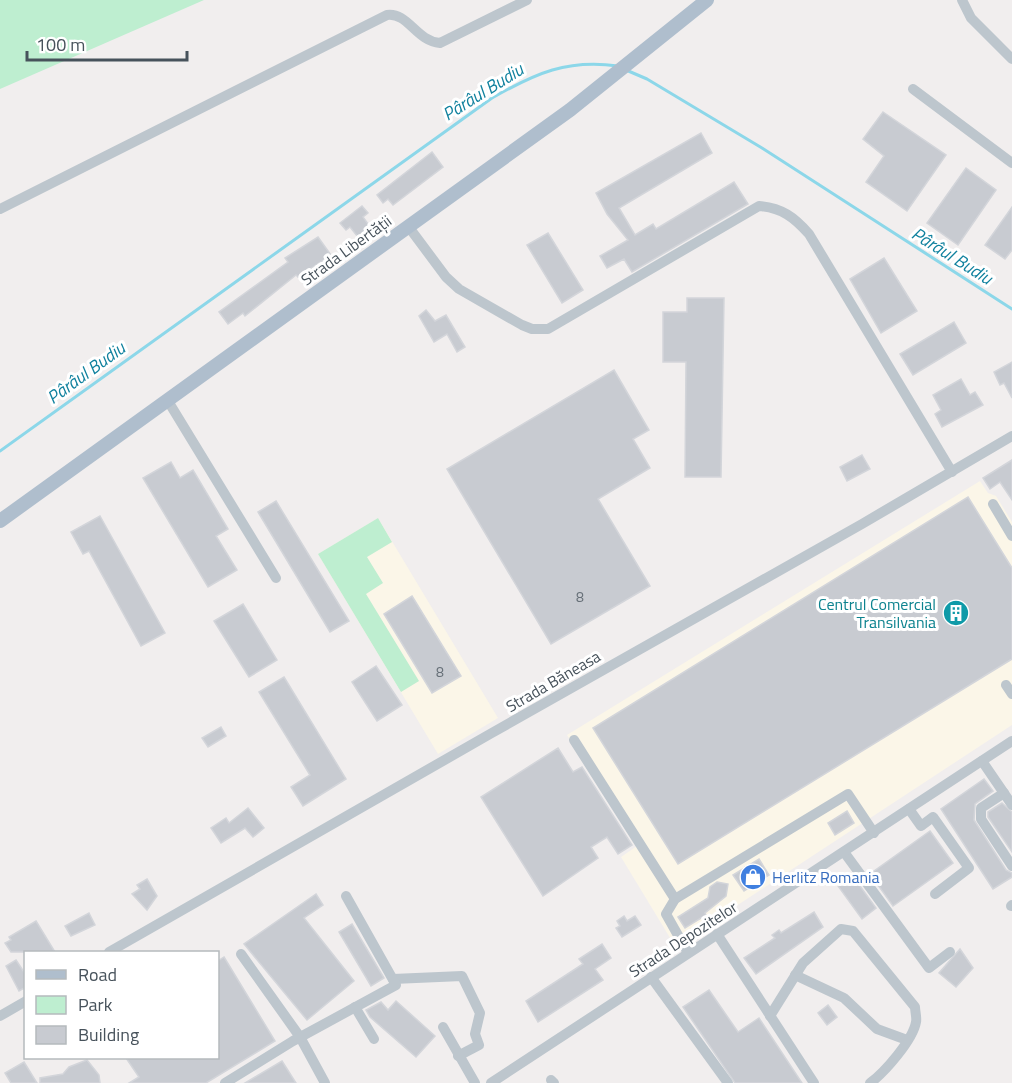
<svg xmlns="http://www.w3.org/2000/svg" width="1012" height="1083" viewBox="0 0 1012 1083" font-family="'Titillium Web',sans-serif">
<rect width="100%" height="100%" fill="#f1eeee"/>
<g fill="#fbf6e8">
<polygon points="980,481 988,493 996,496 1012,522 1012,725 675,946 621,857 637,846 567,735"/>
<polygon points="378,518 498,718 438,754 318,554"/>
</g>
<g fill="#beeed0">
<polygon points="0,0 204,0 0,89"/>
<polygon points="378,518 392,542 367,557 383,583 366,594 419,681 401,692 318,554"/>
</g>
<g fill="none" stroke-linecap="round" stroke-linejoin="round">
<g stroke="#8cd7e9" stroke-width="3">
<polyline points="626,70 647,79 762,148 1012,309"/>
<path d="M0,451L492,98C536,73 567,59 618,66"/>
</g>
</g>
<g fill="#c8cbd1" stroke="#d3d5da" stroke-width="1.5">
<polygon points="883,112 946,155 907,211 866,182 884,156 863,139"/>
<polygon points="701,133 712,153 619,208 635,235 653,224 656,229 734,182 748,204 632,272 624,259 607,268 600,256 628,240 607,214 596,193"/>
<polygon points="432,152 443,167 393,205 388,199 383,203 377,195"/>
<polygon points="966,168 996,190 958,245 927,223"/>
<polygon points="362,206 368,213 363,217 371,228 358,237 350,227 346,230 340,223"/>
<polygon points="1012,207 1012,250 1005,259 985,245"/>
<polygon points="548,233 583,290 562,303 527,245"/>
<polygon points="318,237 331,255 298,277 296,275 245,316 243,313 228,324 219,312 288,262 285,258"/>
<polygon points="884,258 917,311 881,333 850,279"/>
<polygon points="687,298 724,298 721,477 685,477 686,362 663,362 663,312 687,312"/>
<polygon points="426,310 435,321 446,315 465,347 457,352 447,334 434,342 419,316"/>
<polygon points="954,322 966,343 913,375 900,354"/>
<polygon points="1012,362 1012,398 1004,383 1000,385 994,372"/>
<polygon points="614,370 649,430 633,439 650,468 598,499 650,586 551,644 447,469"/>
<polygon points="961,379 970,395 975,392 983,405 942,427 935,414 941,410 933,395"/>
<polygon points="862,455 870,469 847,481 840,467"/>
<polygon points="1012,460 1012,500 1000,482 990,489 983,478"/>
<polygon points="171,462 180,478 193,470 228,529 216,536 237,570 208,587 143,478"/>
<polygon points="968,497 1012,568 1012,659 678,864 593,728"/>
<polygon points="276,501 349,621 330,632 258,512"/>
<polygon points="100,516 165,633 141,646 89,551 83,554 71,532"/>
<polygon points="412,596 461,676 432,693 384,614"/>
<polygon points="243,604 277,660 249,677 214,621"/>
<polygon points="376,666 402,705 377,721 352,682"/>
<polygon points="284,677 346,779 303,806 291,787 310,775 259,692"/>
<polygon points="221,727 226,736 208,747 202,738"/>
<polygon points="558,748 573,772 582,767 632,845 618,854 607,837 591,847 598,858 543,896 481,797"/>
<polygon points="984,779 993,791 975,804 974,820 1006,870 1012,873 1012,877 993,889 941,809"/>
<polygon points="1002,803 1012,812 1012,852 988,817 988,812"/>
<polygon points="248,808 264,828 253,837 245,828 221,843 211,828 226,818 229,823"/>
<polygon points="847,811 854,823 835,835 828,823"/>
<polygon points="930,831 953,863 893,906 870,874"/>
<polygon points="759,859 769,875 744,891 733,875"/>
<polygon points="852,875 876,908 862,919 838,886"/>
<polygon points="147,879 157,896 147,910 132,894 140,889 137,885"/>
<polygon points="717,882 728,884 726,896 705,913 706,915 685,928 678,917 708,898 710,887"/>
<polygon points="316,894 323,905 304,918 354,981 307,1020 244,944"/>
<polygon points="814,912 823,927 756,974 744,958 775,938 772,935 779,930 781,933"/>
<polygon points="89,913 95,925 71,936 65,926"/>
<polygon points="624,916 627,921 635,916 641,925 622,937 616,928 620,926 617,921"/>
<polygon points="36,921 55,952 11,952 5,943 11,940 9,937"/>
<polygon points="352,924 384,978 371,986 339,932"/>
<polygon points="602,944 611,958 595,969 603,980 538,1022 526,1001 583,964 579,959"/>
<polygon points="960,949 973,968 956,987 939,973"/>
<polygon points="224,957 275,1041 206,1083 129,1083 139,1077 126,1058 218,1058 218,961"/>
<polygon points="16,960 26,975 26,987 19,991 6,966"/>
<polygon points="709,990 738,1032 759,1018 802,1083 735,1083 683,1007"/>
<polygon points="396,1001 435,1036 416,1057 370,1017 366,1010 381,1002 388,1010"/>
<polygon points="828,1005 837,1017 827,1025 818,1013"/>
<polygon points="87,1060 99,1075 100,1083 40,1083 40,1078 63,1074 69,1067"/>
<polygon points="282,1061 296,1083 245,1083"/>
<polygon points="24,1062 37,1083 11,1083 5,1073"/>
</g>
<g fill="none" stroke-linecap="round" stroke-linejoin="round">
<g stroke="#bdc6cd" stroke-width="10">
<polyline points="962,0 971,18 1012,59"/>
<polyline points="913,89 1012,163"/>
<path d="M0,209L387,15C408,12 416,41 440,43L527,0"/>
<path d="M408,226L446,277L459,289L522,325L532,329H548L759,206C782,208 794,217 809,234L952,472"/>
<polyline points="168,401 276,578"/>
<polyline points="993,504 1012,536"/>
<polyline points="1006,685 1012,694"/>
<polyline points="574,740 675,899"/>
<polyline points="982,761 1012,805"/>
<polyline points="1004,793 981,808 981,819 1012,866"/>
<polyline points="909,809 921,826 933,817 969,868 935,894"/>
<polyline points="844,852 929,968 950,952"/>
<polyline points="1011,906 1012,905"/>
<polyline points="717,934 814,1083"/>
<polyline points="109,952 490,734 862,524 1012,436"/>
<polyline points="688,953 666,914 675,899 848,794 874,833"/>
<polyline points="241,954 300,1037 325,1083"/>
<polyline points="795,975 844,998 877,1029 907,1040"/>
<polyline points="651,977 728,1083"/>
<polyline points="393,979 462,976 480,1013 475,1034 479,1045 458,1056"/>
<polyline points="355,1007 374,1039"/>
<polyline points="0,1016 26,1001"/>
<path d="M770,1016L803,963L841,929L853,931L915,1007C915,1011 917,1018 916,1022C913,1040 884,1073 870,1083"/>
<polyline points="443,1027 475,1083"/>
<polyline points="551,1080 554,1083"/>
<polyline points="225,1083 293,1041 396,985 346,896"/>
<polyline points="491,1083 1012,741"/>
</g>
<polyline stroke="#afbecd" stroke-width="14" points="0,521 570,110 707,0"/>
</g>
<defs>
<g id="building-disc" transform="scale(1.35)"><circle r="9.5" fill="#0f9aa8" stroke="#fff"/><path d="M-4-6H4V6H1V3H-1V6H-4ZM-2.5-4.3h1.7v1.8h-1.7ZM.8-4.3h1.7v1.8H.8ZM-2.5-1h1.7V.8h-1.7ZM.8-1h1.7V.8H.8Z" fill="#fff"/></g>
<g id="shop-disc" transform="scale(1.35)"><circle r="9.5" fill="#3f7fe0" stroke="#fff"/><path d="M-5-2.5h2.3a2.7 3.5 0 0 1 5.4 0H5L5.5 6h-11ZM-1.5-2.5h3a1.5 2.3 0 0 0-3 0Z" fill="#fff"/></g>
</defs>
<g fill-rule="evenodd">
<use href="#building-disc" x="956" y="613"/>
<use href="#shop-disc" x="753" y="877"/>
</g>
<g text-anchor="middle" stroke-width="6" stroke-linejoin="round" paint-order="stroke">
<g font-size="14" fill="#677078">
<text x="580" y="602">8</text>
<text x="440" y="677">8</text>
</g>
<g font-size="16" fill="#47525b" stroke="#fff">
<text transform="translate(346 250) rotate(-36)" y="6">Strada Libertății</text>
<text transform="translate(553 681) rotate(-30)" y="6">Strada Băneasa</text>
<text transform="translate(683 939) rotate(-33)" y="6">Strada Depozitelor</text>
</g>
<g font-size="16" fill="#0d838f" stroke="#fff" text-anchor="end">
<text x="936" y="610">Centrul Comercial<tspan x="936" dy="18">Transilvania</tspan></text>
</g>
<g font-size="16" fill="#366cbe" stroke="#fff" text-anchor="start">
<text x="772" y="883">Herlitz Romania</text>
</g>
<g font-size="18" font-style="italic" fill="#10819e" stroke="#fff">
<text transform="translate(483 92) rotate(-32)" y="6">Pârâul Budiu</text>
<text transform="translate(952 256) rotate(32)" y="6">Pârâul Budiu</text>
<text transform="translate(86 373) rotate(-36)" y="6">Pârâul Budiu</text>
</g>
</g>
<rect x="24" y="951" width="195" height="108" fill="#ffffff" stroke="#b5babd" stroke-width="1.5"/>
<rect x="36" y="970" width="30" height="9" fill="#afbecd" stroke="#b5babd" stroke-width="1.5"/>
<text x="78" y="981" font-size="18" fill="#47525b">Road</text>
<rect x="36" y="996" width="30" height="18" fill="#beeed0" stroke="#b5babd" stroke-width="1.5"/>
<text x="78" y="1011" font-size="18" fill="#47525b">Park</text>
<rect x="36" y="1026" width="30" height="18" fill="#c8cbd1" stroke="#b5babd" stroke-width="1.5"/>
<text x="78" y="1041" font-size="18" fill="#47525b">Building</text>
<path d="M27 51v9h160v-9" fill="none" stroke="#47525b" stroke-width="3"/>
<text x="36" y="51" font-size="18" fill="#47525b" stroke="#ffffff" stroke-width="4.5" paint-order="stroke">100 m</text>
</svg>
